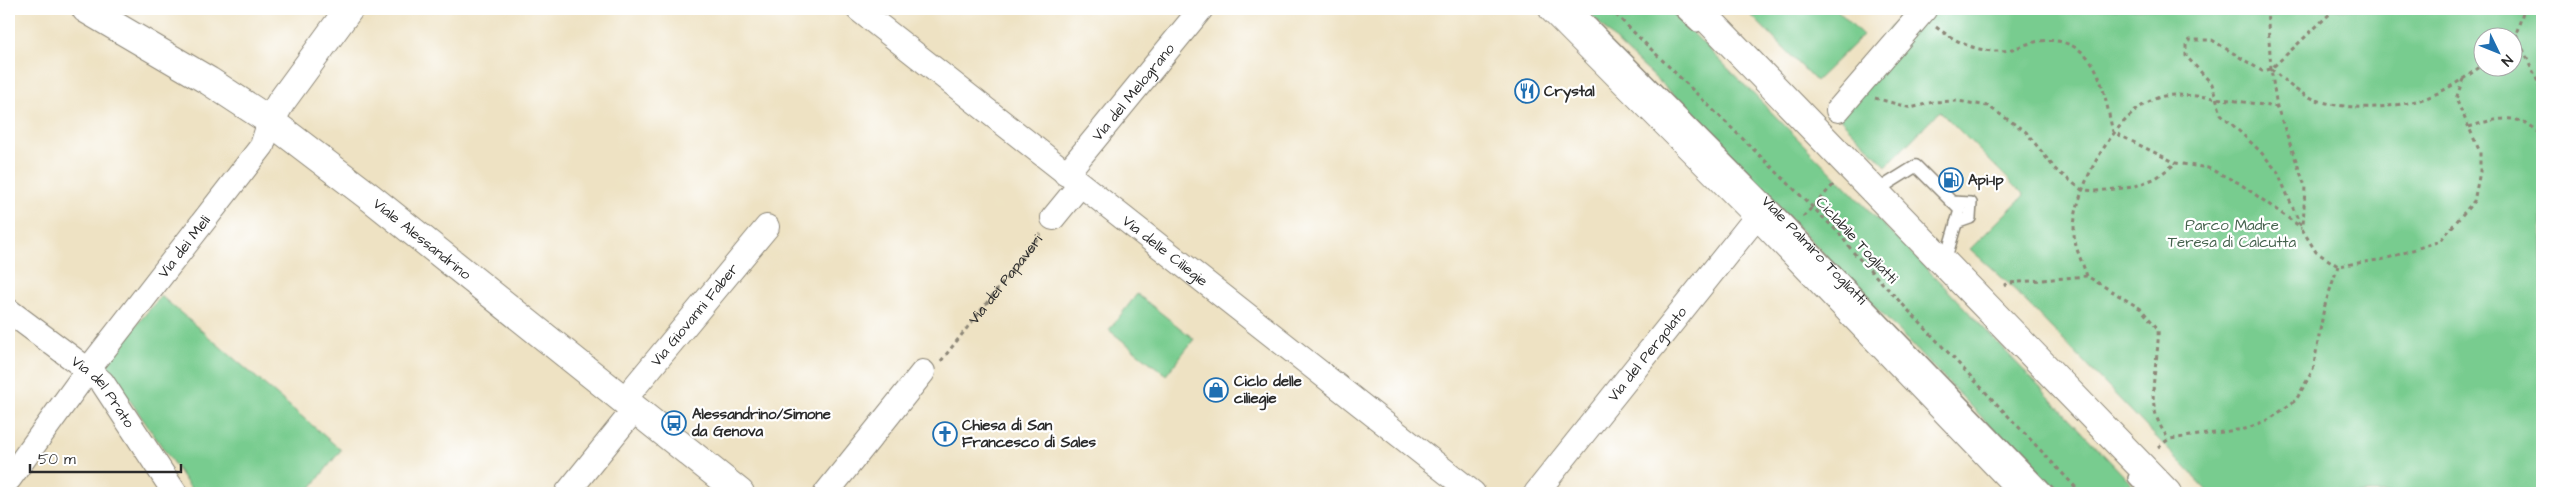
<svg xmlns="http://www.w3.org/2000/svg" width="2551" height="502" viewBox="0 0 2551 502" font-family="'Architects Daughter',sans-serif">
<rect width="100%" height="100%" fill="#fff"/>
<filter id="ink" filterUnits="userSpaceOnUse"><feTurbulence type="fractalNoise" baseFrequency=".02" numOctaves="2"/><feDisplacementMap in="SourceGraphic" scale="10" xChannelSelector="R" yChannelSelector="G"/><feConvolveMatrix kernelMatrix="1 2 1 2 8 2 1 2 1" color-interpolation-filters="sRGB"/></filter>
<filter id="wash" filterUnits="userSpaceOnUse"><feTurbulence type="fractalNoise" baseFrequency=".0096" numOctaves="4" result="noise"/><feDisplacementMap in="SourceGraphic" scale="20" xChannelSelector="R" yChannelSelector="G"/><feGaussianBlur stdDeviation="1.12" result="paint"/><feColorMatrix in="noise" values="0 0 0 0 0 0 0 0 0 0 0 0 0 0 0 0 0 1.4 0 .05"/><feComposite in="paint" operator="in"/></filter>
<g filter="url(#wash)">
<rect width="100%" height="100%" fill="#eee2c3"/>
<g fill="#78cc8f" stroke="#527c5d" fill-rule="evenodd">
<polygon points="1586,9 1669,9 1940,282 2140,493 2055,493 1739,166 1693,113 1620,45"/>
<polygon points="1745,9 1836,9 1863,35 1816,81"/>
<path d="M1905,9H2542V493H2210L2008,283L1970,249L2024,195L1940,111L1886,166L1827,105ZM2484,38H2514V68H2484Z"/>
<polygon points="1137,294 1194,339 1166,375 1109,330"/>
<polygon points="161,296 341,450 307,493 194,493 104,363"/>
</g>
</g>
<g filter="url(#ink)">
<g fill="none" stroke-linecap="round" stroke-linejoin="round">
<g stroke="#8c8677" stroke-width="14">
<g id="lane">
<path id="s2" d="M1576,9L1771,205L2049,493"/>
<polyline points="1679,9 1697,26"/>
<polyline points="1876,191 1916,166 1960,210 1945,261"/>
<polyline points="1952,202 1971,203 1970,218 1956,223"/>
<polyline points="2134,478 2148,493"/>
</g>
</g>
<g stroke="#8c8677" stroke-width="26">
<g id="street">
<path id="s3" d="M858,9L1473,493"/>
<polyline points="1838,110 1925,9"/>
<path id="s4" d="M1066,174L1201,9"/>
<polyline points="1053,218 1080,185"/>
<path id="s5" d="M9,311L88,370L102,382L175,493"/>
<path id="s6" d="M623,401L767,227"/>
<path id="s7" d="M9,479L88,370L262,146L270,121"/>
<polyline points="567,493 634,410"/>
<polyline points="826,493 923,372"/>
<path id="s8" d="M1536,493L1758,215"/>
</g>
</g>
<g stroke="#8c8677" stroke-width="30">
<g id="secondary">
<path id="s9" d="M86,9L209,81L270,121L371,198L740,493"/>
<polyline points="270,121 281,102 349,9"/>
</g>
</g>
<g stroke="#8c8677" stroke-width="30">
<g id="primary">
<polyline points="1553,9 1758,215 2025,493"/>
<polyline points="1698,9 2167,493"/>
</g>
</g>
<g stroke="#8c8677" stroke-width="3" stroke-dasharray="4 4" stroke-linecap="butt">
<polyline points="1610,9 1840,234 1853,252 2081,493"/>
<polyline points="2267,9 2271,69 2277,107 2305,186 2303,227"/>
<polyline points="2335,9 2271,69 2262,71 2212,40 2190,40 2186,45 2186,56 2212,84 2221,114 2260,151 2277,171 2302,229 2316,252 2338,266 2385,259 2440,241 2474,201 2480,172 2480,152 2456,99 2463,79"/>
<path d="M1936,27C1956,42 1976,52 2002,51C2013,50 2025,44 2035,42C2060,36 2085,47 2096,70C2105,89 2108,112 2113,132L2176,163L2208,168L2239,183L2302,228"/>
<polyline points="2516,34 2538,82 2542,102"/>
<polyline points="2512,38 2516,34 2524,9"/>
<path d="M2271,69C2280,76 2288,85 2298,91C2330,112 2384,110 2420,100C2443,93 2465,78 2484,64"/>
<polyline points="1875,98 1911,108 1933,102 1958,101 1988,106 2026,132 2056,170 2082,190 2097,191 2133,187 2156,178 2176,163"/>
<path d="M2469,127C2496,118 2523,111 2542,137"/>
<polyline points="1803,217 1835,183"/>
<path d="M2087,276C2082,261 2073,245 2074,229C2075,186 2117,110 2160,97C2181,90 2252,104 2277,107"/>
<path d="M2004,286L2008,283L2087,276L2141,309L2158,329C2160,369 2140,403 2169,439"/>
<path id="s1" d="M941,361L1041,234"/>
<polyline points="2158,447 2169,439 2245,429 2270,419 2296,400 2313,370 2324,308 2338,266"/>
</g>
<use href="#lane" stroke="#fff" stroke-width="11"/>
<use href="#street" stroke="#fff" stroke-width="24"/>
<use href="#secondary" stroke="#fff" stroke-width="28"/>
<use href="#primary" stroke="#fff" stroke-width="28"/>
</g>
</g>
<defs>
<g id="restaurant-ring" transform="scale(1.25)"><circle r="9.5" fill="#fff" stroke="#1f6fb2" stroke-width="1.5"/><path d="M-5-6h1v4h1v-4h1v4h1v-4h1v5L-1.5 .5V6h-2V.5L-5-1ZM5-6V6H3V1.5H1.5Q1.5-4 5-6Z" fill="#1f6fb2"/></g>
<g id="fuel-ring" transform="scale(1.25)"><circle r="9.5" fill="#fff" stroke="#1f6fb2" stroke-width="1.5"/><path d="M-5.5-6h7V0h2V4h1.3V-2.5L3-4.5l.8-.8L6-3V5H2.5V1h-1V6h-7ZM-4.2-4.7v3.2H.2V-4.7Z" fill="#1f6fb2"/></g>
<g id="shop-ring" transform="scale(1.25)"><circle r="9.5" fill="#fff" stroke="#1f6fb2" stroke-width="1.5"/><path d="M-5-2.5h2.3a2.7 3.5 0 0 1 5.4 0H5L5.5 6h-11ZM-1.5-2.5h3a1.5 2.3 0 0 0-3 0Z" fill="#1f6fb2"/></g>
<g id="bus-ring" transform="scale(1.25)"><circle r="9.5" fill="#fff" stroke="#1f6fb2" stroke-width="1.5"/><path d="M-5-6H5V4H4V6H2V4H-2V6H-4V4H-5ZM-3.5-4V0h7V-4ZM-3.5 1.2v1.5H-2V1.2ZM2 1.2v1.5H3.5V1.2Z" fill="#1f6fb2"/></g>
<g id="church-ring" transform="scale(1.25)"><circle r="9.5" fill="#fff" stroke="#1f6fb2" stroke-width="1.5"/><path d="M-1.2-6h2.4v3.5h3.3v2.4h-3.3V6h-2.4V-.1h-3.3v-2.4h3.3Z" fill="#1f6fb2"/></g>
</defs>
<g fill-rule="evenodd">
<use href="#restaurant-ring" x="1527" y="91"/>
<use href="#fuel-ring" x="1951" y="180"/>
<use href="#shop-ring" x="1216" y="390"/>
<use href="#bus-ring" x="674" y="423"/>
<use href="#church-ring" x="945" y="434"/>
</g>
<g text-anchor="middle" stroke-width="4.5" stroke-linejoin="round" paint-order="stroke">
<g font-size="15" fill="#2b2b2b" stroke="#fff">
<text dy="5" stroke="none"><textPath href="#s4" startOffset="106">Via del Melograno</textPath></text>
<text dy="5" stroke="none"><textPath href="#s9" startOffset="408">Viale Alessandrino</textPath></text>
<text transform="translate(1857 240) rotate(47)" y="5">Ciclabile Togliatti</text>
<text dy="5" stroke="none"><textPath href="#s7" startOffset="291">Via dei Meli</textPath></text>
<text dy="5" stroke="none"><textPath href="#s2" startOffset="339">Viale Palmiro Togliatti</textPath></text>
<text dy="5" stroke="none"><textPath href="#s3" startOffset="391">Via delle Ciliegie</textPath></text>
<text dy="5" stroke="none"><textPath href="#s1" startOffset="104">Via dei Papaveri</textPath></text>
<text dy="5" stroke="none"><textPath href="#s6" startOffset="112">Via Giovanni Faber</textPath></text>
<text dy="5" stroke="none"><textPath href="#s8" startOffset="178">Via del Pergolato</textPath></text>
<text dy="5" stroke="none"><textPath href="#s5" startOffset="125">Via del Prato</textPath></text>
</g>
<g font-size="15" font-weight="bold" fill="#2b2b2b" stroke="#fff" text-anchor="start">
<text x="1544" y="96">Crystal</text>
<text x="1968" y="185">Api-Ip</text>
<text x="1234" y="386">Ciclo delle<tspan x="1234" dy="17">ciliegie</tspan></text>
<text x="692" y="419">Alessandrino/Simone<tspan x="692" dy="17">da Genova</tspan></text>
<text x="962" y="430">Chiesa di San<tspan x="962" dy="17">Francesco di Sales</tspan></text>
</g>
<g font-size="15" fill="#46634e" stroke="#fff">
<text x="2232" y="230">Parco Madre<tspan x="2232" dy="17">Teresa di Calcutta</tspan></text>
</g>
</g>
<rect width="2551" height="502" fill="none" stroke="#fff" stroke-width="30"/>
<g transform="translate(2498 52) rotate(133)"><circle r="24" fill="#ffffff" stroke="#aaaaaa"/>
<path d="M0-4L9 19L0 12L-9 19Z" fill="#1f6fb2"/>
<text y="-8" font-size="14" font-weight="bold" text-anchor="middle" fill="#2b2b2b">N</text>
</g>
<path d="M30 464v8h151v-8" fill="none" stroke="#2b2b2b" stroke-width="2.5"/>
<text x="38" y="464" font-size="15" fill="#2b2b2b" stroke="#ffffff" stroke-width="4" paint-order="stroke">50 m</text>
</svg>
